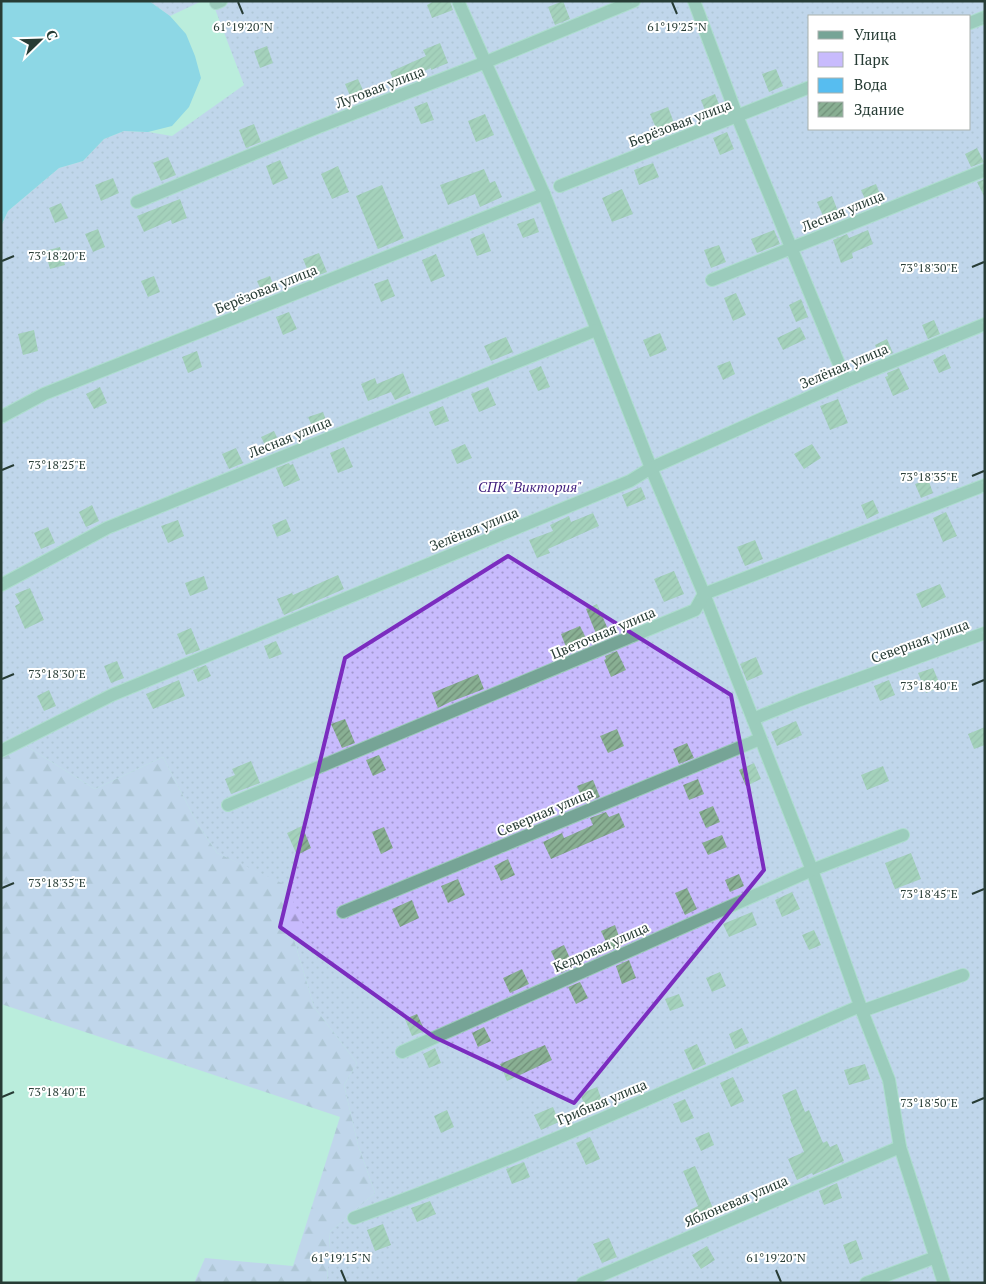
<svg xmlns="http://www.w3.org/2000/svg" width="986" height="1284" viewBox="0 0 986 1284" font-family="'PT Serif',serif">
<defs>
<pattern id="green-dots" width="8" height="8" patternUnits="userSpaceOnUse" patternTransform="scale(1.25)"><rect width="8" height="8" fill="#c8bbfd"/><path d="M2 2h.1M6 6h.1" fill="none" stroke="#a299ce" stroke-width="1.8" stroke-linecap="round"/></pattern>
<pattern id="forest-firs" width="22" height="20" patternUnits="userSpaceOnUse" patternTransform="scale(1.25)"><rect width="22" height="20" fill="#c8bbfd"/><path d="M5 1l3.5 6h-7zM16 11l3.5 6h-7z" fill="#a299ce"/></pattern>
<pattern id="building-hatch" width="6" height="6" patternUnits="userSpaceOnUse" patternTransform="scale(1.25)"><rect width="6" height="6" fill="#89af93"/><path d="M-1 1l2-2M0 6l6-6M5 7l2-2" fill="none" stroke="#709079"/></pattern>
</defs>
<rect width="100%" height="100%" fill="#baeddc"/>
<g fill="url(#green-dots)" fill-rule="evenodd">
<polygon points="149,1 202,1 170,16"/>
<path d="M212,1H985V1283H327L330,1232L375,1193L358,1145L344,1085L357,1063L314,1007L294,940L286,886L217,853L197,823L163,757L95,789L26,746L1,755V226L8,211L59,168L83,161L104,139L124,131L148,132L172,136L244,85ZM810,16H970V129H810Z"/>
</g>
<polygon fill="url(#forest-firs)" points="26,746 95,789 163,757 197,823 217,853 286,885 303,924 294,940 314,1007 357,1063 344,1085 358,1145 375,1193 330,1232 327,1283 194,1283 205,1258 293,1266 340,1117 1,1004 1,755"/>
<polygon fill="#57bdf0" points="1,1 149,1 170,16 186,34 195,56 201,78 189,107 172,126 148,132 124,131 104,139 83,161 59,168 8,211 1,226"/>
<g fill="url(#building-hatch)">
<polygon points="434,1 450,1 453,10 432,18 427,5"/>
<polygon points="563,1 570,19 555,25 548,7"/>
<polygon points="440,43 448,63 431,70 431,68 395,84 390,72 426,56 423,50"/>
<polygon points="267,46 273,63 260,68 254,51"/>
<polygon points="776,69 783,86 769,92 762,74"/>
<polygon points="358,79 366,97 353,103 345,84"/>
<polygon points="715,94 722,112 708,118 701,100"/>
<polygon points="427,102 434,120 421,124 414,107"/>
<polygon points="668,107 676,128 659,135 650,114"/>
<polygon points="485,114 494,135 476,142 468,121"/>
<polygon points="254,124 261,142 246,148 239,130"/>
<polygon points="727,132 734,149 720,155 713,138"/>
<polygon points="977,148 984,162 971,167 965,154"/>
<polygon points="168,157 176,175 161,181 153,163"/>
<polygon points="280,160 288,178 273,185 266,166"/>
<polygon points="653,163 659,177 639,185 634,170"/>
<polygon points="338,166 349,192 332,199 321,174"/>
<polygon points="484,169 490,183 495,181 502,197 480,207 475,194 448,205 440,185"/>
<polygon points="113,178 119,193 101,201 95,185"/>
<polygon points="985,179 985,198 977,182"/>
<polygon points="876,184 883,202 869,208 861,190"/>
<polygon points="382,185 404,238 378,249 356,196"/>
<polygon points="622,189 633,214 612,222 602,198"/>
<polygon points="832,196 841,219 827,225 817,202"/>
<polygon points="180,199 187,218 172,224 171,220 144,232 137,216"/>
<polygon points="61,203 68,218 55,223 49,208"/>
<polygon points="534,218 539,232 523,238 517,224"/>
<polygon points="98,229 105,247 93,252 85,234"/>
<polygon points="774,230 780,244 757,253 751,239"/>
<polygon points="868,230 873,244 852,253 853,258 841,263 833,240 847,234 849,238"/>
<polygon points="484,233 491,251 477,256 470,239"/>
<polygon points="719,245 726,262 711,268 704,250"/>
<polygon points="60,247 65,265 50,269 45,251"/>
<polygon points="319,253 327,272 311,278 303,259"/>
<polygon points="436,254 445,276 431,282 422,260"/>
<polygon points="154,276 160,292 148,297 141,281"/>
<polygon points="270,276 276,292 264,297 257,281"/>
<polygon points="388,279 395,296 381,302 374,284"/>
<polygon points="736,293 746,315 733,321 724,298"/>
<polygon points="801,299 808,317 796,322 789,305"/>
<polygon points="289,312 297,329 283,335 276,317"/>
<polygon points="934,320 940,334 928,339 922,325"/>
<polygon points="800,327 806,339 783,350 777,338"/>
<polygon points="34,330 38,351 23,355 18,334"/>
<polygon points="660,333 667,350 650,357 643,340"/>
<polygon points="506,337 513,352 491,361 484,346"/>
<polygon points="887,339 893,353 881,358 875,345"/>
<polygon points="197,351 202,367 188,373 182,357"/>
<polygon points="945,354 951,368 939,373 933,360"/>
<polygon points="730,361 735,374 723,380 717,366"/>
<polygon points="541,366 550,387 538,391 529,371"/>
<polygon points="899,368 909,389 893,396 885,377 888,376 887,373"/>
<polygon points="403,373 411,393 395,400 391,392 368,401 361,384 375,378 377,384"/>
<polygon points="100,387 107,403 94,409 86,394"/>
<polygon points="488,387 496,405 479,412 471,394"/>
<polygon points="838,399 848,423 830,430 820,406"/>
<polygon points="443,406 449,421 435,426 429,412"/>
<polygon points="323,412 329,428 315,433 308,417"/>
<polygon points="274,431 282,448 269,453 261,437"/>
<polygon points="465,444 472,458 457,464 451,450"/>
<polygon points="812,444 821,458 804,469 794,454"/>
<polygon points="344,447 353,467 338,473 330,453"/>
<polygon points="236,448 243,463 229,469 222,454"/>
<polygon points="289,463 290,465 293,464 300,480 284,487 276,468"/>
<polygon points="928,479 933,493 921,498 915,484"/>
<polygon points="641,487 646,499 627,507 622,495"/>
<polygon points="873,500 879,513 867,519 861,505"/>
<polygon points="92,505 99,521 86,527 79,512"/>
<polygon points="946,512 957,536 943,542 933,518"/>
<polygon points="593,513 599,526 548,549 550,553 537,558 529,540 553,531 550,525 569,516 571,522"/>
<polygon points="286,519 291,531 277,537 272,525"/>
<polygon points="178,520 184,536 168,543 161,526"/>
<polygon points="48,527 55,543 41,549 34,533"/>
<polygon points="755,540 763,559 745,566 737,547"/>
<polygon points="674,571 684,594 664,602 654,579"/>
<polygon points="338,575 344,589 284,615 277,599 292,593 293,595"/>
<polygon points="204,576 208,589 190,596 185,583"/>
<polygon points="940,584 946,597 922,608 916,594"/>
<polygon points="30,588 44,620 25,629 15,606 20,603 15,594"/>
<polygon points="597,604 611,636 599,641 586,609"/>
<polygon points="580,626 586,638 566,647 561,634"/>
<polygon points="191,628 200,650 186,655 177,634"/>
<polygon points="276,641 282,654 269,659 264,646"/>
<polygon points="617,651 626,670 611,677 604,660 606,659 605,656"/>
<polygon points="756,657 763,674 747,681 740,664"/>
<polygon points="117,661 124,678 111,683 104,666"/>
<polygon points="206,665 211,676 198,682 193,670"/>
<polygon points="933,668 941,687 926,693 918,673"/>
<polygon points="478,674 484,689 450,702 438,708 432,693"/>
<polygon points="179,680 185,696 153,709 146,694"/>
<polygon points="889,680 895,695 880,701 874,686"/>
<polygon points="49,690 56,706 44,711 37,696"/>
<polygon points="345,719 355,743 342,748 331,724"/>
<polygon points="796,721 802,735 777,746 771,732"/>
<polygon points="985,727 985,745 974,749 968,734"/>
<polygon points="617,729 624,746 608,753 600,736"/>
<polygon points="687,743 694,758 679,764 673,749"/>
<polygon points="379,755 386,770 373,776 366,760"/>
<polygon points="251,761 260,783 231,794 225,779 235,775 232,769"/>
<polygon points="754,763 761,779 746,786 739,770"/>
<polygon points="883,766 889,781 867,790 861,775"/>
<polygon points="698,779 704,794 689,800 683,785"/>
<polygon points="593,780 600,797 584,803 577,786"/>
<polygon points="713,806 720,822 706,828 699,812"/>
<polygon points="606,812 609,817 619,813 625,827 551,859 543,842 562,833 564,838 593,825 590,818"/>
<polygon points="302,826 311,848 297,855 287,833"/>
<polygon points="384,827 393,848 381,854 372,832"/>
<polygon points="722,835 727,847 708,855 702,843"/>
<polygon points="911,853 921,879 895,889 885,863"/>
<polygon points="508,859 515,875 501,881 494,866"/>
<polygon points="739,874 744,886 730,892 725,880"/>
<polygon points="458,879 465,895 448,903 441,886"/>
<polygon points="687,888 697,909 685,915 675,893"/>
<polygon points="792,892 800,909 782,917 775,900"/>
<polygon points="412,900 419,918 400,927 392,909"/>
<polygon points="752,912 757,925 729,937 723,924"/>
<polygon points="615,925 622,945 610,951 601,931"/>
<polygon points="814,930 821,945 809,950 802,935"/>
<polygon points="564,945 573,965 573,967 561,973 551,951"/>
<polygon points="629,960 636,978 622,984 616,966"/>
<polygon points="522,969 529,984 510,993 503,978"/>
<polygon points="720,972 726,986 712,992 706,978"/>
<polygon points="580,982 588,998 576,1004 568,987"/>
<polygon points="679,994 684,1006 670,1011 665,999"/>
<polygon points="417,1014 425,1031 412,1036 405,1019"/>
<polygon points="484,1027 491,1041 478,1047 472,1033"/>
<polygon points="742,1028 749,1043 735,1049 729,1034"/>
<polygon points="697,1044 706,1064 693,1070 684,1050"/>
<polygon points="545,1045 552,1060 507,1081 500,1064"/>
<polygon points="435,1048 441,1063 429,1068 423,1054"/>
<polygon points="865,1064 870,1079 849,1085 844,1070"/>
<polygon points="733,1077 744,1101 731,1107 720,1083"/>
<polygon points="597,1087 604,1106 588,1113 580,1094"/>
<polygon points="796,1089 805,1112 809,1110 823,1143 827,1141 830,1147 837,1144 844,1161 813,1175 812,1173 797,1180 788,1159 804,1152 790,1119 791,1118 782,1095"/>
<polygon points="685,1099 694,1118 681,1123 673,1104"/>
<polygon points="553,1107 559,1122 541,1130 534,1115"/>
<polygon points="447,1110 454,1127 441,1133 434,1116"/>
<polygon points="709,1132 714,1145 701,1151 695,1138"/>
<polygon points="590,1137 600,1159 586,1165 576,1143"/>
<polygon points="524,1162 530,1177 512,1184 506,1169"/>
<polygon points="695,1166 716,1215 696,1224 690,1210 698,1206 683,1171"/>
<polygon points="837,1183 842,1198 824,1205 819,1191"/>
<polygon points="430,1201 436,1214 417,1222 411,1208"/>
<polygon points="383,1224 391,1245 375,1251 367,1230"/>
<polygon points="609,1238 617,1257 602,1263 593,1244"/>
<polygon points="856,1240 863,1259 850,1264 843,1245"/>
<polygon points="707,1246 715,1260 701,1269 692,1255"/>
</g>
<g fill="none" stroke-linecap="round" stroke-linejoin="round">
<g stroke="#9dcabb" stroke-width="14">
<g id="minor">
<polyline points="458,1 544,194 651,468 704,594 812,870 862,1011 889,1080 900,1147 944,1283"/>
<polyline points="694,1 737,116 846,381"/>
<polyline points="216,3 221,1"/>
<polyline points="970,23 985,17"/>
<polyline points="560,186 810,87"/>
<polyline points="137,202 316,128 486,62 634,1"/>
<polyline points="712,280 985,170"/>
<polyline points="1,417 44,394 544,194"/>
<polyline points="1,585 107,528 596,330"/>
<polyline points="753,719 800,700 985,633"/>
<polyline points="1,751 112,695 630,481 651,468 846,381 985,324"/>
<polyline points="228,805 695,610 704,594 985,485"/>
<polyline points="343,912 760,739"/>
<polyline points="862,1011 963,975"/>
<polyline points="402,1052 812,870 903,835"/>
<path d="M354,1218C526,1156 692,1079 860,1006"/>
<polyline points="583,1283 900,1147"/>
<polyline points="866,1283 936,1257"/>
</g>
</g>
<use href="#minor" stroke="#76a496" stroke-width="12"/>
</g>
<path d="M0 0H986V1284H0ZM508,556L731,695L764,870L574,1103L434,1037L280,927L345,658Z" fill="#baeddc" fill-opacity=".55" fill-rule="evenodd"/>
<path fill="none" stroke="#7b2cbf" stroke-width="4" stroke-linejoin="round" d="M508,556L731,695L764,870L574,1103L434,1037L280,927L345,658Z"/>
<path fill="none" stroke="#273c35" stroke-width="2" d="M238,2L243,14M672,2L677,14M2,261L14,256M972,267L984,262M2,470L14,465M972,476L984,471M2,679L14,674M972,685L984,680M2,888L14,883M972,894L984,889M2,1097L14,1092M972,1103L984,1098M341,1270L346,1282M776,1270L781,1282"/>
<g text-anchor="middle" stroke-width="4" stroke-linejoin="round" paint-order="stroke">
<g font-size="14" fill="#273c35" stroke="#fff">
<text transform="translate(380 87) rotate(-21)" y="5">Луговая улица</text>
<text transform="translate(680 123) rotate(-21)" y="5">Берёзовая улица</text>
<text transform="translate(843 211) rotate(-22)" y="5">Лесная улица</text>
<text transform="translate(266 289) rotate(-22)" y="5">Берёзовая улица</text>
<text transform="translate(844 366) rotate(-23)" y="5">Зелёная улица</text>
<text transform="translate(290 437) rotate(-22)" y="5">Лесная улица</text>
<text transform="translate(474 529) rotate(-22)" y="5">Зелёная улица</text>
<text transform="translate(603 633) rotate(-23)" y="5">Цветочная улица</text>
<text transform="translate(920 641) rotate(-20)" y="5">Северная улица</text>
<text transform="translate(545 812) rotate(-23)" y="5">Северная улица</text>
<text transform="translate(601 947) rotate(-24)" y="5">Кедровая улица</text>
<text transform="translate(602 1102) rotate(-23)" y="5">Грибная улица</text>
<text transform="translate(736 1201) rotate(-23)" y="5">Яблоневая улица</text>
</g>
<g font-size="14" font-style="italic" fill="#3f1d7d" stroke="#fff">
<text x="530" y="492">СПК "Виктория"</text>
</g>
</g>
<g font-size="12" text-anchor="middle" fill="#273c35" stroke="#fff" stroke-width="4" stroke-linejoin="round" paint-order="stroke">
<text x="243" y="31">61°19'20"N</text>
<text x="677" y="31">61°19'25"N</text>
<text x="57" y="260">73°18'20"E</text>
<text x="929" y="272">73°18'30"E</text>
<text x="57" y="469">73°18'25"E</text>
<text x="929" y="481">73°18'35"E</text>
<text x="57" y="678">73°18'30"E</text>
<text x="929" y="690">73°18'40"E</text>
<text x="57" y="887">73°18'35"E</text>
<text x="929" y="898">73°18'45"E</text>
<text x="57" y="1096">73°18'40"E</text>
<text x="929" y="1107">73°18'50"E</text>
<text x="341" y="1262">61°19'15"N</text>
<text x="776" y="1262">61°19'20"N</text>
</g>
<rect width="986" height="1284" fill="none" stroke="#273c35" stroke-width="5"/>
<rect x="808" y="15" width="162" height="115" fill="#ffffff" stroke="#a9b1ae"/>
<rect x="818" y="31" width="25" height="8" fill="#76a496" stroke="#a9b1ae"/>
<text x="854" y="40" font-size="15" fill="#273c35">Улица</text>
<rect x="818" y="52" width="25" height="15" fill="#c8bbfd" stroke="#a9b1ae"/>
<text x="854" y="65" font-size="15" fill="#273c35">Парк</text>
<rect x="818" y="78" width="25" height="15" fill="#57bdf0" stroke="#a9b1ae"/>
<text x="854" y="90" font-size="15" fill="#273c35">Вода</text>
<rect x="818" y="102" width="25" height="15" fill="url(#building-hatch)" stroke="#a9b1ae"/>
<text x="854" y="115" font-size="15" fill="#273c35">Здание</text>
<g transform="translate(40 40) rotate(67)" stroke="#ffffff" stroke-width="4" paint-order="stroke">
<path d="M0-4L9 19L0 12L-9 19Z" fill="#273c35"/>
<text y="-8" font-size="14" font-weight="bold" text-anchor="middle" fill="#273c35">С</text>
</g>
</svg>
